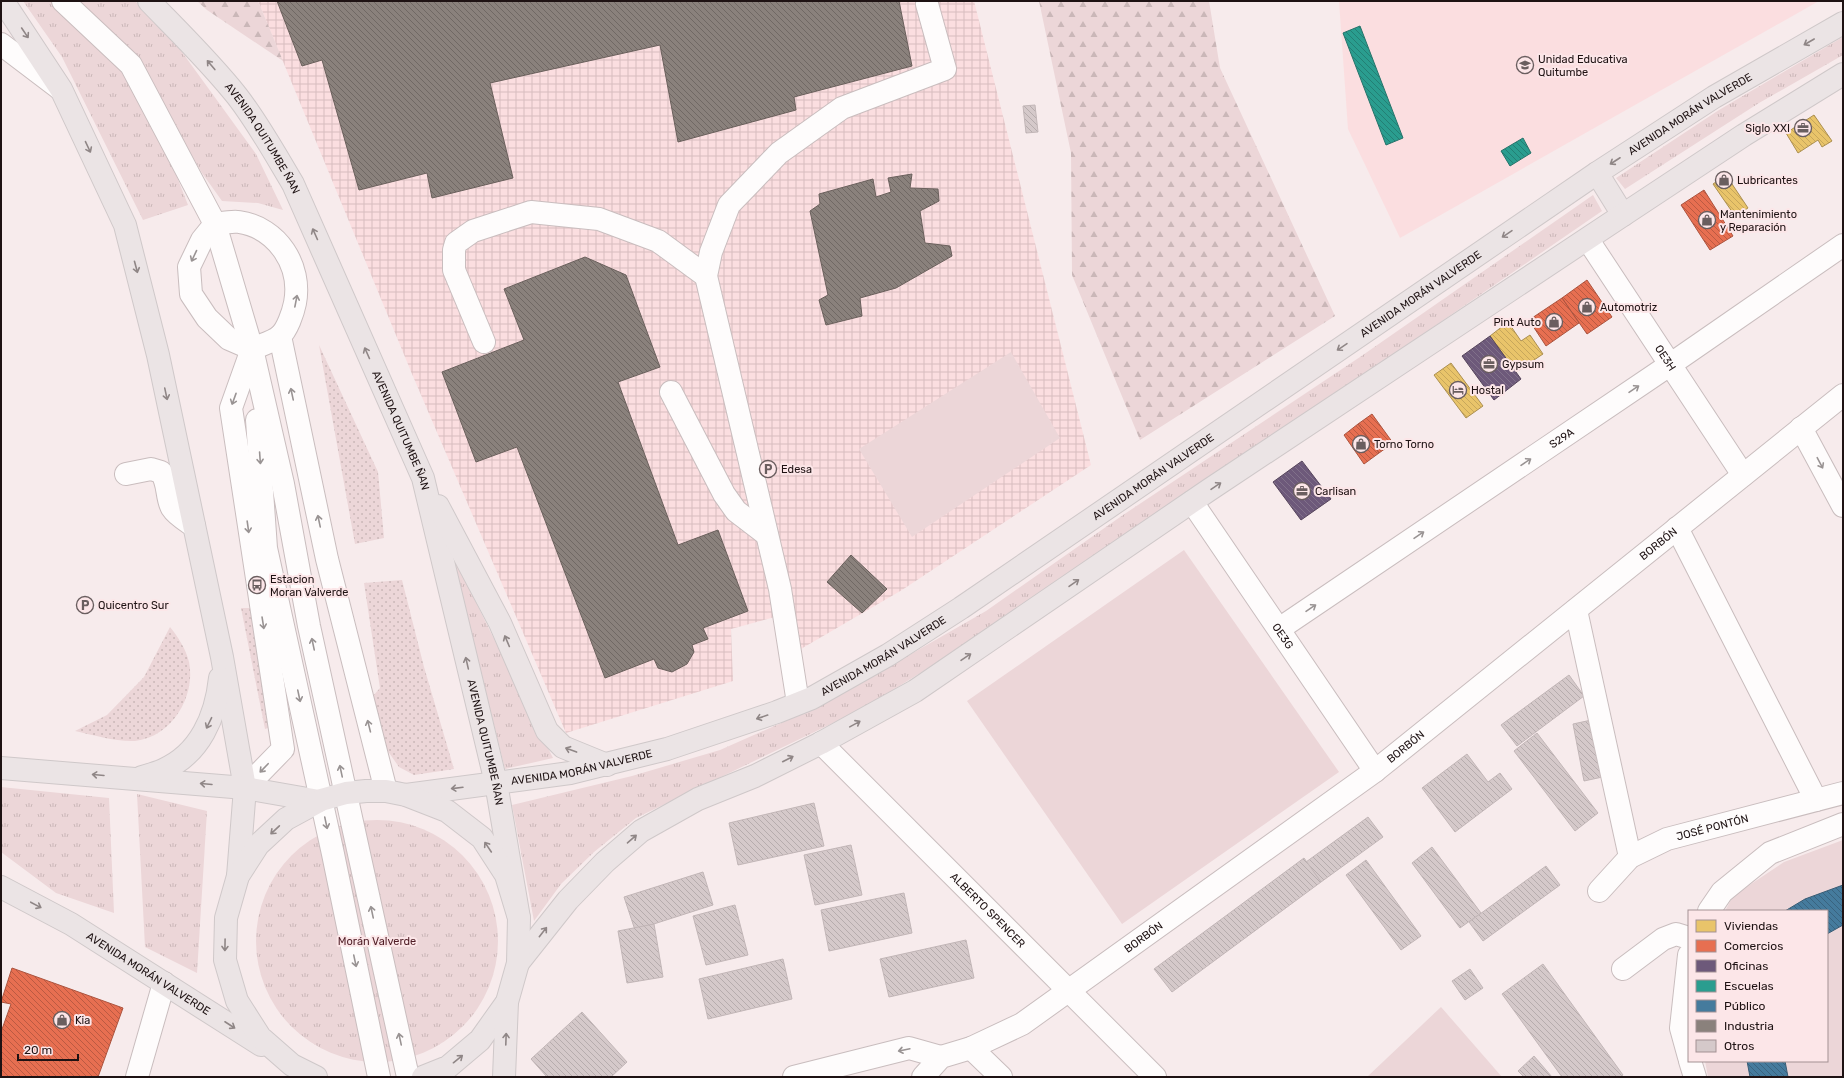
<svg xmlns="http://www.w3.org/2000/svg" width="1844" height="1078" viewBox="0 0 1844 1078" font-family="Rubik,sans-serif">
<defs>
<pattern id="industrial-grid" width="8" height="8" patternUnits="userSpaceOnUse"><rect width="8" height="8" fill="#fbdee0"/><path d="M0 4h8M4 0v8" fill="none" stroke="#d7bdbf"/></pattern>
<pattern id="grass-dots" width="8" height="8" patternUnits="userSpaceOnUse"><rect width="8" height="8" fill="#ecd6d8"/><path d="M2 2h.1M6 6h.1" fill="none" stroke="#cab7b8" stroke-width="1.8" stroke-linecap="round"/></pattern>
<pattern id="forest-firs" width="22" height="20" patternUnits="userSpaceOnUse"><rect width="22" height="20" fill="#ecd6d8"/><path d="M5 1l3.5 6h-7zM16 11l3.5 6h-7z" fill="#cab7b8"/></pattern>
<pattern id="park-tufts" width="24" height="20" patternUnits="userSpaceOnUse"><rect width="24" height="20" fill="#ecd6d8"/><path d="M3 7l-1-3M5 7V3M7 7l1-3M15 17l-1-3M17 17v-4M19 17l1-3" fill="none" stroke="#cab7b8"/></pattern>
<pattern id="homes-back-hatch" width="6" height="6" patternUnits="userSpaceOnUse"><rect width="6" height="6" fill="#e9c46a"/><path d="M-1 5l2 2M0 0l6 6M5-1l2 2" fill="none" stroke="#c7a75b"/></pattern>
<pattern id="shops-back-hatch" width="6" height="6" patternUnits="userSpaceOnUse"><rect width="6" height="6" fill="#e76f51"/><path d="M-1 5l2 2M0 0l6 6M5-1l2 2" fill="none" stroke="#bb5a42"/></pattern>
<pattern id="offices-back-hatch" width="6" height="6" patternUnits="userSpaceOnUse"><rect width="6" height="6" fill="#6d597a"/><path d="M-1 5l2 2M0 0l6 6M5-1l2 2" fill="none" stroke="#81718a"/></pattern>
<pattern id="schools-back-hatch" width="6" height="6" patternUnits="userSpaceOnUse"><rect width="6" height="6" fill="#2a9d8f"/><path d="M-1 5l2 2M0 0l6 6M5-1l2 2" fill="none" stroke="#237f74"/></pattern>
<pattern id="public-back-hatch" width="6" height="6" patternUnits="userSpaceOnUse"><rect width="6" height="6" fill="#457b9d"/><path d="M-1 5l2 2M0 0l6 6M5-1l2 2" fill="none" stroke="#39637f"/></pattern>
<pattern id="industry-back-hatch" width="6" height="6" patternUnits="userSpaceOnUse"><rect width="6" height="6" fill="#8a817c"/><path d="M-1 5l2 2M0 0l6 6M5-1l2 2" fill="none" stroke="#706864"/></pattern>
<pattern id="building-back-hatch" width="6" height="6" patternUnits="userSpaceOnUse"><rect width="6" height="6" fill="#d5c9ca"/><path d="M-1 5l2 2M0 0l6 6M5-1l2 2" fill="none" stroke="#b6acad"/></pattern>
</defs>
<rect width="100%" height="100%" fill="#f7ebec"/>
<polygon fill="#fbdee0" points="1339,1 1819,1 1400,238 1348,129"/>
<polygon fill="url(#industrial-grid)" points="258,1 974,1 1091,465 902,590 794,653 782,615 731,629 733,681 566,733 412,374"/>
<g fill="url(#grass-dots)">
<polygon points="319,345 378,472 384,538 355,544"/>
<polygon points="402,580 424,667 454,769 414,775 399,767 385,747 373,696 380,688 364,583"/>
<polygon points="241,608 252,608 271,727 265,729"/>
<path d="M170,627C178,637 186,649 189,662C196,696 172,737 135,741C117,742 93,735 75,731L107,715L144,677Z"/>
</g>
<g fill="url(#forest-firs)">
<polygon points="197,1 258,1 283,61 207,10"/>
<polygon points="1039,1 1209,1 1220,68 1335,316 1140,440 1072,275 1071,153"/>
</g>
<g fill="url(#park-tufts)">
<polygon points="23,1 53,1 120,68 168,154 188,205 143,220 62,57"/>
<polygon points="75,1 135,1 166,30 256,154 283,210 258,203 222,201 202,173 134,57"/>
<polygon points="1843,37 1843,55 1759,103 1625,189 1616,178 1719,110"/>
<polygon points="1593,195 1602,211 1026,607 864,708 636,818 594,852 561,884 534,921 512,805 632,776 720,750 824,704 986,611 1123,515 1360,357"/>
<polygon points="451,552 553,758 505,769"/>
<polygon points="1,787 109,798 114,913 56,893 1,852"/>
<polygon points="137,794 207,811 197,973 145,947"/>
<circle cx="377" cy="941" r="121"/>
</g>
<g fill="#ecd6d8">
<polygon points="1011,352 1060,438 912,537 859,449"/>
<polygon points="1184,550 1339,772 1122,924 967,701"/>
<polygon points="1843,840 1843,1077 1708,1077 1705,1061 1827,1061 1827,911 1725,911 1733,896 1784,862"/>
<polygon points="1441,1007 1502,1077 1367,1077"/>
</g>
<g fill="url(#homes-back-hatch)" stroke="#ac8f50">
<polygon points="1814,115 1832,141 1822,147 1818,140 1798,153 1786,133"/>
<polygon points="1726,175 1748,208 1735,216 1713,184"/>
<polygon points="1508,322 1521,341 1530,335 1543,354 1516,372 1490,336"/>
<polygon points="1451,363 1483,406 1466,418 1434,375"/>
</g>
<g fill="url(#shops-back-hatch)" stroke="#ab533e">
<polygon points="1704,190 1733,236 1710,250 1681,205"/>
<polygon points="1587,280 1612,317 1587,334 1562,298"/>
<polygon points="1562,298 1579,323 1546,346 1529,320"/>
<polygon points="1372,414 1393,443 1379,453 1358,424"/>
<polygon points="1358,424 1379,453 1364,464 1344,435"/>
<polygon points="12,968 123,1008 98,1077 1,1077 1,1032 11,1004 1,1002"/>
</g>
<g fill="url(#offices-back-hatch)" stroke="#55445b">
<polygon points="1490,336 1521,379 1494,400 1462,356"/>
<polygon points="1302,461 1331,499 1301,520 1273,482"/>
</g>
<g fill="url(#schools-back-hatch)" stroke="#26736a">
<polygon points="1360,26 1403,138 1386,145 1343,33"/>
<polygon points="1523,138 1531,153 1510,166 1501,151"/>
</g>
<g fill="url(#public-back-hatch)" stroke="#395c74">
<polygon points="1843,885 1843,925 1827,934 1827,911 1785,911 1805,899"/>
<polygon points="1747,1061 1785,1061 1788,1077 1750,1077"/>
</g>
<g fill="url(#industry-back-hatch)" stroke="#6a605c">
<polygon points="277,1 899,1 912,66 794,97 796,110 678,142 660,45 490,83 513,178 432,198 427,173 359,190 322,60 302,66"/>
<polygon points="912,174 910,188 938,189 939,201 920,211 925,243 950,246 952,256 896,288 860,298 862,316 826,325 819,300 828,295 810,211 820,204 819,194 873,179 876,197 891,192 888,178"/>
<polygon points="585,257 626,275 660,367 618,382 678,545 718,530 748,611 703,628 708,639 692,645 694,652 687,664 672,672 658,668 654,659 605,678 517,447 476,462 442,372 524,340 504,289"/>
<polygon points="851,555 887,589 862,613 827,582"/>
</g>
<g fill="url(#building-back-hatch)" stroke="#c2b6b7">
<polygon points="1035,105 1038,132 1026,133 1023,106"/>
<polygon points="1569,675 1584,696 1517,746 1501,725"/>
<polygon points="1596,719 1607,776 1584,781 1573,724"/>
<polygon points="1537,733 1598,813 1575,831 1514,751"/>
<polygon points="1467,754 1488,782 1500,773 1512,789 1455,832 1422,788"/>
<polygon points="814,803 824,846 738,865 729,823"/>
<polygon points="1368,817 1383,837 1321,882 1306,862"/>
<polygon points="851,845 862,895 815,905 804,855"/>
<polygon points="1432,847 1481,913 1460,928 1412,863"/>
<polygon points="1304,858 1321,882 1172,992 1154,969"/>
<polygon points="1366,860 1421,936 1401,950 1346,875"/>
<polygon points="1546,866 1560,885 1483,941 1469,922"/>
<polygon points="703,872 713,905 635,930 624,897"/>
<polygon points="904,893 912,933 829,951 821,910"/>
<polygon points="735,905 748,955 706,965 693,916"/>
<polygon points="654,924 663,977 627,983 618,931"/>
<polygon points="966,940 974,978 889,997 880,959"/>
<polygon points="783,959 792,999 708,1019 699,979"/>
<polygon points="1543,964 1623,1075 1620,1077 1562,1077 1502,994"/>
<polygon points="1470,969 1483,988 1465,1000 1452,981"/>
<polygon points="582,1012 627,1062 611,1077 547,1077 531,1059"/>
<polygon points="1534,1056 1552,1077 1524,1077 1518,1071"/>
</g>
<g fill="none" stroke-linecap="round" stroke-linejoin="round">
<g stroke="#c9bdbe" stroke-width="24">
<g id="minor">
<polyline points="63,1 131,65 215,224 252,349 283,484 309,626 408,1077"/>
<polyline points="1,44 59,88"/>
<path id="s1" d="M1588,240L1743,475"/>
<polyline points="280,336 327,559 386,791"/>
<polyline points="484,342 454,270 454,250 456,243 473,231 531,212 599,219 658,241 706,276"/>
<polyline points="671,392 724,494 736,511 766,534"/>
<polyline points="257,420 266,548 333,854 379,1077"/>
<polyline points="1801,428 1843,506"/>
<path d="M126,474L151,469L161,472C169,483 166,497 172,508C177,516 187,521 194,526"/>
<path id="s2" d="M1192,502L1375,771"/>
<polyline points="1677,528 1816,800"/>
<polyline points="1576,610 1630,857"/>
<path id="s3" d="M1279,629L1671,364L1843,245"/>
<polyline points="798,703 780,589 706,276 711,252 729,205 779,153 842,108 945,69 927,4"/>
<path id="s4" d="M821,743L1155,1077"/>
<path d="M245,788L283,749L231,408L252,349C260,345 273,342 280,336C287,330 293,313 295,303C302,266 278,228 239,222C232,221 222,223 215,224L202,240L189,267L191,294L207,318L229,339L252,349"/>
<path id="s5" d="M1599,891L1630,857L1667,839L1843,793"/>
<polyline points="1709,911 1722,892 1770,853 1843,824"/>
<polyline points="1689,955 1681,1028 1689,1057"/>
<polyline points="1623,969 1663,939 1676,934 1689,938"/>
<polyline points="971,1048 1001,1077"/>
<polyline points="1690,1061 1695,1077"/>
<polyline points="137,1077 164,983"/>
<polyline points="794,1077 909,1048 941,1057"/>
<path id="s6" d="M923,1077L941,1057L971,1048L1022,1024L1375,771L1843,395"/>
</g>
</g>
<g stroke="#cfc8c9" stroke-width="24">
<g id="major">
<polyline points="3,1 61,89 125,225 158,355 222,657 245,788 238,876"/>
<path id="s7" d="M149,1C179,32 210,62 237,96C258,123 275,154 293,184L423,478L496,783L519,918"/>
<polyline points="1597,173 1623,215"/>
<polyline points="438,506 500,623 547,731 563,747 607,765"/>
<polyline points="1,768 245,788 319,801"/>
<path d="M142,777C149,775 156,773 163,770C200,754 216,716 220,678"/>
<path id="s8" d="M406,795L570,773L667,749L777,712L812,698L888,655L961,608L1597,173L1714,97L1843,23"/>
<path id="s9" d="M1,887L71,924L261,1045"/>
<polyline points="518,963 568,900 605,862 641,831 698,799 755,776 821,743 915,691 1209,490 1623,215 1744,135 1843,74"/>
<polyline points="316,1077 292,1065 260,1037 237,1001 225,960 226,918 238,876 258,845 286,819 321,800 346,793 366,791 386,791 406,795 447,811 482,838 506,875 519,918 518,963 507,1002 480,1040 448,1067 423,1077"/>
<polyline points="504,1077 507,1002"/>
</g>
</g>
<use href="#minor" stroke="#fefcfc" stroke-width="22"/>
<use href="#major" stroke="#ebe4e5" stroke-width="22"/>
</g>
<defs><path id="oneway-shaft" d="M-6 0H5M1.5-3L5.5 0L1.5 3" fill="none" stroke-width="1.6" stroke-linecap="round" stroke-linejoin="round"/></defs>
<g stroke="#8f8686">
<use href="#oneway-shaft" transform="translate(25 33) rotate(56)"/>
<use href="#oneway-shaft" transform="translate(1809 42) rotate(150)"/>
<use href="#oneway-shaft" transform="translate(211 65) rotate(-130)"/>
<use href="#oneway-shaft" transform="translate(88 147) rotate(65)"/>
<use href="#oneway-shaft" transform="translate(1615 161) rotate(147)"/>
<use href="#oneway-shaft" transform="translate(315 234) rotate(-114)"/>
<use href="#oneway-shaft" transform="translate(1507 234) rotate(146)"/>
<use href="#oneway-shaft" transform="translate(136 267) rotate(75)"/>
<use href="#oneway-shaft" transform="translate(1342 347) rotate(146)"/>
<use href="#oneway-shaft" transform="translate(367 353) rotate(-114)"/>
<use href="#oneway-shaft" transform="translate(166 394) rotate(78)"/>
<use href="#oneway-shaft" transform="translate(1216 486) rotate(-34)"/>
<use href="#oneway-shaft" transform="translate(1074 583) rotate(-35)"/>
<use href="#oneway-shaft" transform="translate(507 641) rotate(-113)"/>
<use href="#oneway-shaft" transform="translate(966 657) rotate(-34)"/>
<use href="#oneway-shaft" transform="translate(467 663) rotate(-103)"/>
<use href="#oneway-shaft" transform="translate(762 717) rotate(161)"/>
<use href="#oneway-shaft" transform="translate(209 723) rotate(116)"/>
<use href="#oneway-shaft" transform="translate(855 724) rotate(-29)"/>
<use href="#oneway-shaft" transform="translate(571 750) rotate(-160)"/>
<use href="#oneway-shaft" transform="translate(788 759) rotate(-27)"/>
<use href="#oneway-shaft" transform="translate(98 775) rotate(-175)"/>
<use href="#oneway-shaft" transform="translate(206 784) rotate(-175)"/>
<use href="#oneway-shaft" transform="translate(457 788) rotate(173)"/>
<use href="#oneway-shaft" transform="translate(275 830) rotate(137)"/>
<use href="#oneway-shaft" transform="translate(632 839) rotate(-41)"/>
<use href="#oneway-shaft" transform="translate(488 847) rotate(-124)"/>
<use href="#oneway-shaft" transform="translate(36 905) rotate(28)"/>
<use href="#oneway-shaft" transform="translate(543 932) rotate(-52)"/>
<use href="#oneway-shaft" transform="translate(225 945) rotate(91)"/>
<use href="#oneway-shaft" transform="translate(230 1025) rotate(33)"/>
<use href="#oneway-shaft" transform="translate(506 1039) rotate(-88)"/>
<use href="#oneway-shaft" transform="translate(458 1059) rotate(-39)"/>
</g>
<g stroke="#999393">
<use href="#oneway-shaft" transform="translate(194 256) rotate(115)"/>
<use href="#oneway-shaft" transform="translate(296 301) rotate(-79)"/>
<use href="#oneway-shaft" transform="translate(1634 389) rotate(-34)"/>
<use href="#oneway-shaft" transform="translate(292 394) rotate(-102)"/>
<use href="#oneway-shaft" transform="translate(234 399) rotate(110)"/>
<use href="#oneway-shaft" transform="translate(260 458) rotate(86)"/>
<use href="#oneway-shaft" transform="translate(1526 462) rotate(-34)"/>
<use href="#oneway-shaft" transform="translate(1820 463) rotate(62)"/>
<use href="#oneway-shaft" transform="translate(319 521) rotate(-102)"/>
<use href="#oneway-shaft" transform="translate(248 527) rotate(82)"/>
<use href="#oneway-shaft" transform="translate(1419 535) rotate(-34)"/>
<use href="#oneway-shaft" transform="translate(1311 608) rotate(-34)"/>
<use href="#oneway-shaft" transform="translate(263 623) rotate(81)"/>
<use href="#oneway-shaft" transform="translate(313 644) rotate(-102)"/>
<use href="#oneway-shaft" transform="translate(299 696) rotate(78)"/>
<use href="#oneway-shaft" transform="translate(369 726) rotate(-104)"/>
<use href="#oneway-shaft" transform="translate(264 768) rotate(134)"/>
<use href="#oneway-shaft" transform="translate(341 771) rotate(-102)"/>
<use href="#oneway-shaft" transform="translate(326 823) rotate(78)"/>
<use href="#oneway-shaft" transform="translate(372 912) rotate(-102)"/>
<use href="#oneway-shaft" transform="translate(355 961) rotate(78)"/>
<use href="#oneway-shaft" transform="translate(400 1039) rotate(-102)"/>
<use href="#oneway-shaft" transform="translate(904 1050) rotate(168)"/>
</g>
<defs>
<g id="school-ring" transform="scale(0.9)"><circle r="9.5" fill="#fce6e8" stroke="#6a5e5f" stroke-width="1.5"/><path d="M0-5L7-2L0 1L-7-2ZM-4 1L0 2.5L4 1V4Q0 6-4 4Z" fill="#6a5e5f"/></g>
<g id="office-ring" transform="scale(0.9)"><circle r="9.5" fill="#fce6e8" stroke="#6a5e5f" stroke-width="1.5"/><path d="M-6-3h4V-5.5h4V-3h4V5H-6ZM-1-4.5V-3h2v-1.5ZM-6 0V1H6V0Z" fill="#6a5e5f"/></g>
<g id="shop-ring" transform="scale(0.9)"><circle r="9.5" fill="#fce6e8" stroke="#6a5e5f" stroke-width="1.5"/><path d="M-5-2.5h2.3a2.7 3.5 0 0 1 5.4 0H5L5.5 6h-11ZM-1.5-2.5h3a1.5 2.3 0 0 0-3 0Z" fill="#6a5e5f"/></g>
<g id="hotel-ring" transform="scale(0.9)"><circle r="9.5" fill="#fce6e8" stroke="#6a5e5f" stroke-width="1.5"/><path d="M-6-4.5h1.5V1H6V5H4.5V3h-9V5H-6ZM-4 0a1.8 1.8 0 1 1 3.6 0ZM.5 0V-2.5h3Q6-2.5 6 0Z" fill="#6a5e5f"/></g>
<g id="parking-ring" transform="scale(0.9)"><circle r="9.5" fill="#fce6e8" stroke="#6a5e5f" stroke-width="1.5"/><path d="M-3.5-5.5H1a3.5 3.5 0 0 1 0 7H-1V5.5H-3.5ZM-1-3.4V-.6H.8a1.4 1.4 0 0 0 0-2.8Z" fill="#6a5e5f"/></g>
<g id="bus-ring" transform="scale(0.9)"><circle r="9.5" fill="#fce6e8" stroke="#6a5e5f" stroke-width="1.5"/><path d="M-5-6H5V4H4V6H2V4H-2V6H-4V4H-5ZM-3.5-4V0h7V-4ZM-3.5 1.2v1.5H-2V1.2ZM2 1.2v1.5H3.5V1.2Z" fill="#6a5e5f"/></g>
</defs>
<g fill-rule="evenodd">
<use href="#school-ring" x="1525" y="65"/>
<use href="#office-ring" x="1803" y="128"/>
<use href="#shop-ring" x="1724" y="180"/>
<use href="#shop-ring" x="1707" y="220"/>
<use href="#shop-ring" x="1587" y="307"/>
<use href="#shop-ring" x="1554" y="322"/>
<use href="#office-ring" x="1489" y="364"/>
<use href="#hotel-ring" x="1458" y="390"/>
<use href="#shop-ring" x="1361" y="444"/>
<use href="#parking-ring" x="768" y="469"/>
<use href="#office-ring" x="1302" y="491"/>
<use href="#bus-ring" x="257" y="585"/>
<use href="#parking-ring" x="85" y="605"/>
<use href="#shop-ring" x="62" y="1020"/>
</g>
<g text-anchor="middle" stroke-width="4" stroke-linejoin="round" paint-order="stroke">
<g font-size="11" fill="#1e1213" stroke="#fce6e8" text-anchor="start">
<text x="1538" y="63">Unidad Educativa<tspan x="1538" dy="13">Quitumbe</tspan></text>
<text x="1790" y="132" text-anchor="end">Siglo XXI</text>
<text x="1737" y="184">Lubricantes</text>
<text x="1720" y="218">Mantenimiento<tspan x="1720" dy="13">y Reparación</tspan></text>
<text x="1600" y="311">Automotriz</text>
<text x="1541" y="326" text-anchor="end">Pint Auto</text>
<text x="1502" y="368">Gypsum</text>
<text x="1471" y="394">Hostal</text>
<text x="1374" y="448">Torno Torno</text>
<text x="781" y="473">Edesa</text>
<text x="1315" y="495">Carlisan</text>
<text x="270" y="583">Estacion<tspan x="270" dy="13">Moran Valverde</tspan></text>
<text x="98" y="609">Quicentro Sur</text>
<text x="75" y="1024">Kia</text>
</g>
<g font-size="11" fill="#1e1213" stroke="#fce6e8">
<text dy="4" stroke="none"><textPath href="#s8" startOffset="1474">AVENIDA MORÁN VALVERDE</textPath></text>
<text dy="4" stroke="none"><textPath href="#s7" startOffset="179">AVENIDA QUITUMBE ÑAN</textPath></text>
<text dy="4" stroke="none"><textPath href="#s8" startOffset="1150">AVENIDA MORÁN VALVERDE</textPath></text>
<text dy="4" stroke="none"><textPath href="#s1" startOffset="141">OE3H</textPath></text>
<text dy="4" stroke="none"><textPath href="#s7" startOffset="503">AVENIDA QUITUMBE ÑAN</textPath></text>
<text dy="4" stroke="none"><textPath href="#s3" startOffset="341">S29A</textPath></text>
<text dy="4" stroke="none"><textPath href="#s8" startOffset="826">AVENIDA MORÁN VALVERDE</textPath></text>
<text dy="4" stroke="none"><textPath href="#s6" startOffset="912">BORBÓN</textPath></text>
<text dy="4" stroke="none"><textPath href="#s2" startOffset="162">OE3G</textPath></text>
<text dy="4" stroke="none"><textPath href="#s8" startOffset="502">AVENIDA MORÁN VALVERDE</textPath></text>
<text dy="4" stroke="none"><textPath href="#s7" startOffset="827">AVENIDA QUITUMBE ÑAN</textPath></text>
<text dy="4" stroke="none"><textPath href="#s6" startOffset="588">BORBÓN</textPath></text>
<text dy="4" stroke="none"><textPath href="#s8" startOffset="178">AVENIDA MORÁN VALVERDE</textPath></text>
<text dy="4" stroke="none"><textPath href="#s5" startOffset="134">JOSÉ PONTÓN</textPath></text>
<text dy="4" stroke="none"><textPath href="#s4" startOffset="236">ALBERTO SPENCER</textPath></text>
<text dy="4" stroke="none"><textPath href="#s6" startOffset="264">BORBÓN</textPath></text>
<text dy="4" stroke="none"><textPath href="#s9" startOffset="171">AVENIDA MORÁN VALVERDE</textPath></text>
</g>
<g font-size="11" fill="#4e1c25" stroke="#fce6e8">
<text x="377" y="945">Morán Valverde</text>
</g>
</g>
<rect width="1844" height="1078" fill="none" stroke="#1e1213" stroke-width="4"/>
<rect x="1688" y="910" width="140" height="152" fill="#fce6e8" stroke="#a39193"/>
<rect x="1696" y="920" width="20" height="12" fill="#e9c46a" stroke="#a39193"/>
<text x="1724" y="930" font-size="12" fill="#1e1213">Viviendas</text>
<rect x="1696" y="940" width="20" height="12" fill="#e76f51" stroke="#a39193"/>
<text x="1724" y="950" font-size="12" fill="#1e1213">Comercios</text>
<rect x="1696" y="960" width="20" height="12" fill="#6d597a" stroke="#a39193"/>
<text x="1724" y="970" font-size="12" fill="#1e1213">Oficinas</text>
<rect x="1696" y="980" width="20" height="12" fill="#2a9d8f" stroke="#a39193"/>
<text x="1724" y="990" font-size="12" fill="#1e1213">Escuelas</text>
<rect x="1696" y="1000" width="20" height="12" fill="#457b9d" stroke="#a39193"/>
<text x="1724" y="1010" font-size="12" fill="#1e1213">Público</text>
<rect x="1696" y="1020" width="20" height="12" fill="#8a817c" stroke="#a39193"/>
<text x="1724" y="1030" font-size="12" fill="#1e1213">Industria</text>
<rect x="1696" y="1040" width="20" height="12" fill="#d5c9ca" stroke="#a39193"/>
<text x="1724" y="1050" font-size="12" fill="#1e1213">Otros</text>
<path d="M18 1054v6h60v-6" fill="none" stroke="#1e1213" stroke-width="2"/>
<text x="24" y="1054" font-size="12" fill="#1e1213" stroke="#fce6e8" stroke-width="3" paint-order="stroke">20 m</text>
</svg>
